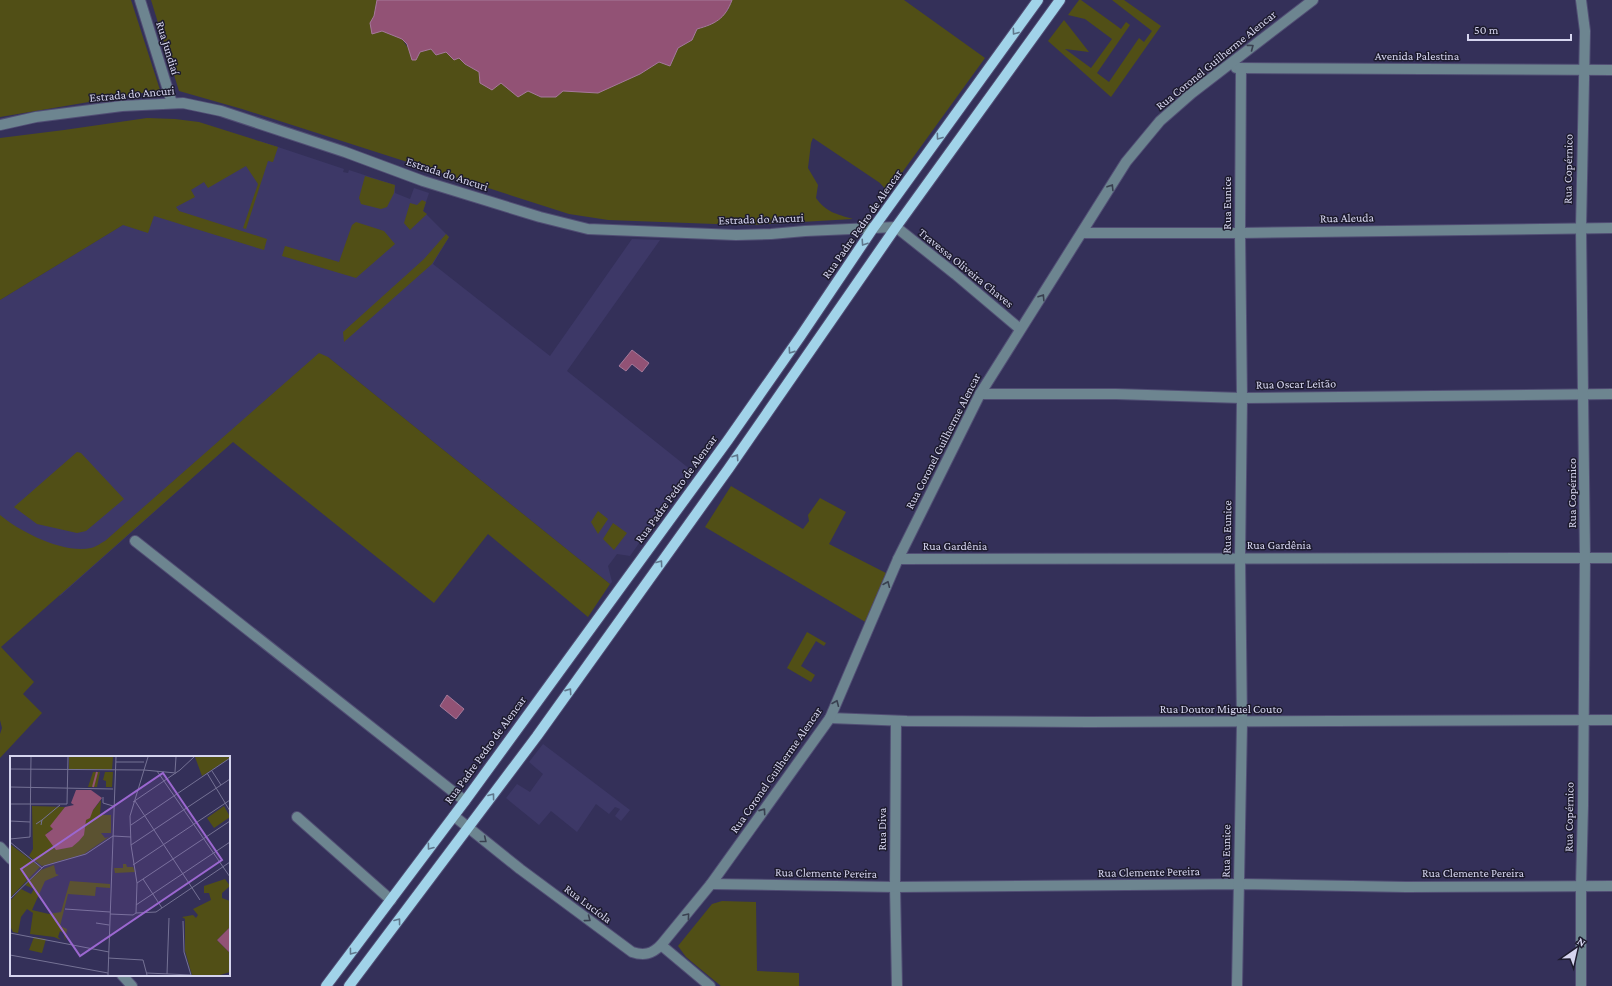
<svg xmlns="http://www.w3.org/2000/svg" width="1612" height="986" viewBox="0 0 1612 986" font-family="'Crimson Pro',serif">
<rect width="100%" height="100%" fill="#343059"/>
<g fill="#3d3867">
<polygon points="260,141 344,169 343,172 348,173 349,170 395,185 395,193 410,199 414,188 429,193 423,211 449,237 433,264 550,356 632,239 660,240 567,371 691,470 630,556 617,554 608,566 612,582 610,584 328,357 60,596 0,527 0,300"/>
<polygon points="543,744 630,810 621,821 615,816 620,809 615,807 609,814 596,804 577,832 551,811 539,825 506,798 517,784 530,792 543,774 529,762"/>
</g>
<g fill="#514f16">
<polygon points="0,0 131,0 160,90 0,117"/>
<path d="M151,0H377L374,16L370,23L382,31L402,39L416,60L420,52L431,49L436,55L446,52L454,60L459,58L465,64L501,83L528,91L541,97L563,91L598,92L640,74L659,62L670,66L678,48L692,40L697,29L709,25L728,10L732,0H904L985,58L888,192L880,183L813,138L811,143L808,168L818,185L816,198C826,212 836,214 853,219L749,225L715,224L608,220L569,214L242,109L179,91Z"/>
<polygon points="1079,0 1081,0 1121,29 1126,22 1130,25 1097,73 1109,82 1139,38 1144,42 1152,31 1112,0 1124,0 1161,26 1111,97 1048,41 1064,20 1089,52 1065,49 1091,68 1112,39 1085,19 1068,15"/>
<polygon points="147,118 175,119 199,122 278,147 273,162 268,161 246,229 243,228 258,184 246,166 208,188 204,182 191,190 195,197 176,207 179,211 267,239 264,250 154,216 148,233 123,225 0,300 0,138 64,130"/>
<polygon points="365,176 395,185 394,193 387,207 381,209 361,204 359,198"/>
<polygon points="422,200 426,202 423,211 427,214 410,230 404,223 410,203 417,205"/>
<polygon points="356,222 384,231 395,244 356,278 282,256 285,246 339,262 352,225"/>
<polygon points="446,234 449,237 432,264 344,342 343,332 424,259"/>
<path d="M319,353L328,357L610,584L588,617L488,534L434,603L233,442L1,647L34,682L23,694L42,713L0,758V734L2,728L0,720V515C20,532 64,554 91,548C96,547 101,543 105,541Z"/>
<polygon points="77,452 81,453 124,499 86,531 77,533 37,524 14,507"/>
<polygon points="731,486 803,529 809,521 808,515 820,498 846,512 829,544 886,573 867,623 705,527"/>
<polygon points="598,511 608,519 598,534 591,522"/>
<polygon points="613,523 627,533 614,550 603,539"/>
<polygon points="807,632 826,643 824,646 816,641 801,666 815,675 811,682 787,668"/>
<polygon points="722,901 756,902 757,971 799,973 799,986 721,986 686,957 678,946 712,904"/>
</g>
<g fill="#925275" stroke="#a6799a">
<path d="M377,0H732C725,19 715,24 697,29L692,40L678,48L670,66L659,62L640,74L598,93L563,91L556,97H541L528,91L518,97L501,83L492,90L480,83L479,72L465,64L459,58L454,60L446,52L436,55L431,49L420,52L416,60H412L407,44L402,39L382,31L372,34L370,23L374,16Z"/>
<polygon points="632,350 649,363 642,372 632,364 626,371 619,366"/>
<polygon points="447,695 464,709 456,719 440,706"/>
</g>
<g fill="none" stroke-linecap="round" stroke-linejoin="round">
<g stroke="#514e74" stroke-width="12">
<g id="minor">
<polyline points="140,0 172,103"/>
<polyline points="1236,68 1612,70"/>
<polyline points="0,125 36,117 122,106 183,103 221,111 345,152 423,181 540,217 588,229 736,235 771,234 805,231 896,227 955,274 1020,329"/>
<polyline points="1083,233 1240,233 1612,228"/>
<polyline points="980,394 1116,394 1242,398 1612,394"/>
<polyline points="135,541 465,801"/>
<polyline points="898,559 1612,558"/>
<polyline points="830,718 907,721 1088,722 1612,720"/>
<polyline points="896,721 895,887 897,986"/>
<path d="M454,816L520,869L632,952C644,956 652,954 661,945L711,884L830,718L898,559L980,394L1126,162L1160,121L1192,93L1313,0"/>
<polyline points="297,817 391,900"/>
<polyline points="0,847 11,859"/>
<polyline points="711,884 895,887 1239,884 1406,887 1612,886"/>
<polyline points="661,945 710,986"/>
<polyline points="122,975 132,986"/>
<polyline points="1237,986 1242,723 1240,558 1242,398 1240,233 1241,68"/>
<polyline points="1581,986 1581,886 1583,806 1585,558 1581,228 1585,31 1581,0"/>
</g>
</g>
<g stroke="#514e74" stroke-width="12">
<g id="major">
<polyline points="326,986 465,801 728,440 800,337 874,227 1038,0"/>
<polyline points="349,986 537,736 729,468 896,227 1060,0"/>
</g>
</g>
<use href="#minor" stroke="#6d8590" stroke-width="10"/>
<use href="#major" stroke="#a1d3e9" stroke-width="10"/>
</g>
<defs><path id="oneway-chevron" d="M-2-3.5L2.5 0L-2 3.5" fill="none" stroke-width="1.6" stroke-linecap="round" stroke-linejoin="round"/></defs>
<g stroke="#5f778c">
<use href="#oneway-chevron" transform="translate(1015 32) rotate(126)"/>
<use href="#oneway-chevron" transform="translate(939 137) rotate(126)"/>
<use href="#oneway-chevron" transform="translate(864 243) rotate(124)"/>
<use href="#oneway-chevron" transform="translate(791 351) rotate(125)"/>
<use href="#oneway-chevron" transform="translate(736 457) rotate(-56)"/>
<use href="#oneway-chevron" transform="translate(660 563) rotate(-54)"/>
<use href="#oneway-chevron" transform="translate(569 691) rotate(-55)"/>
<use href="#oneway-chevron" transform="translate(492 796) rotate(-53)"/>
<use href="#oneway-chevron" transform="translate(430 847) rotate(127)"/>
<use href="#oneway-chevron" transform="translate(398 921) rotate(-53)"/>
<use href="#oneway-chevron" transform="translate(352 952) rotate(127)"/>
</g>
<g stroke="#394050">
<use href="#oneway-chevron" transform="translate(1251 47) rotate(-37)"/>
<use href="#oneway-chevron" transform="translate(1111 187) rotate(-58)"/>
<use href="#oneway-chevron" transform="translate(1042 297) rotate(-57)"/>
<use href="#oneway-chevron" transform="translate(887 584) rotate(-67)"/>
<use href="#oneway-chevron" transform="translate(836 703) rotate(-67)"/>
<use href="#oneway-chevron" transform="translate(763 811) rotate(-55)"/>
<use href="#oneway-chevron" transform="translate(484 840) rotate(39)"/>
<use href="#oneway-chevron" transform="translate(687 916) rotate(-50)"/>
<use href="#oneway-chevron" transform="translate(588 919) rotate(37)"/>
</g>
<g text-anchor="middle" stroke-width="3" stroke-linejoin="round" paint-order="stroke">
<g font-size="12" fill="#d6d5ef" stroke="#1d1b2e">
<text transform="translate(168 48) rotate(73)" y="4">Rua Jundiaí</text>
<text x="1417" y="60">Avenida Palestina</text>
<text transform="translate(1216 60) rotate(-39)" y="4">Rua Coronel Guilherme Alencar</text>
<text transform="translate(132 94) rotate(-5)" y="4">Estrada do Ancuri</text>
<text transform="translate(1568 169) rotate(-89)" y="4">Rua Copérnico</text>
<text transform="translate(447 174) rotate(18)" y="4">Estrada do Ancuri</text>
<text transform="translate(1227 203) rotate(-90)" y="4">Rua Eunice</text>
<text transform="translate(1347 218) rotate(-1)" y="4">Rua Aleuda</text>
<text transform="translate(761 219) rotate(-2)" y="4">Estrada do Ancuri</text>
<text transform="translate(862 224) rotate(-55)" y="4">Rua Padre Pedro de Alencar</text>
<text transform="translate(966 268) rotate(39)" y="4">Travessa Oliveira Chaves</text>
<text transform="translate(1296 384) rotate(-1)" y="4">Rua Oscar Leitão</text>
<text transform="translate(943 441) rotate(-63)" y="4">Rua Coronel Guilherme Alencar</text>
<text transform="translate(676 489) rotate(-54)" y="4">Rua Padre Pedro de Alencar</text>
<text transform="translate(1572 493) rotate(-90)" y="4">Rua Copérnico</text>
<text transform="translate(1227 527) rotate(-89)" y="4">Rua Eunice</text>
<text x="1279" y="549">Rua Gardênia</text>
<text x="955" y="550">Rua Gardênia</text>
<text x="1221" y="713">Rua Doutor Miguel Couto</text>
<text transform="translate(485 750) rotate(-54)" y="4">Rua Padre Pedro de Alencar</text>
<text transform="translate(776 770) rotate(-55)" y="4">Rua Coronel Guilherme Alencar</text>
<text transform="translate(1569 817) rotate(-89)" y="4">Rua Copérnico</text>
<text transform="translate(882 829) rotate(-90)" y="4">Rua Diva</text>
<text transform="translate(1226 851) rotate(-89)" y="4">Rua Eunice</text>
<text transform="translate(1149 872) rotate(-1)" y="4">Rua Clemente Pereira</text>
<text transform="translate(826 873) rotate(1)" y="4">Rua Clemente Pereira</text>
<text x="1473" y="877">Rua Clemente Pereira</text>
<text transform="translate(588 904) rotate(37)" y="4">Rua Lucíola</text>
</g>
</g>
<g transform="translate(10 756)">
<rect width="220" height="220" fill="#343059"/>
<path d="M59,1H103L102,14L59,13ZM185,1H220V2L192,20ZM83,16H90L87,31H78ZM95,16H103L102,31H96V25L93,24ZM91,44L90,59H101V77H91L95,82L99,81L74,98L32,110L19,100L23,93L22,50L55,51L42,71L43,73L37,77L45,93H51L69,85L76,63ZM214,50L220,61L204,72L197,62ZM0,88L30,111L0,142ZM113,108H116L117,111H123L125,116L105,117L104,112H113ZM44,109L46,118L49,119L35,125L22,154L39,158L51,156L60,125L100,128V132L86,131L85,140L58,138L50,170L57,173L55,185L54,177L50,175L48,181L51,184L44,181L20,178L23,157L17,153L11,161L8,177L3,176L0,170V145L11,133L21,138L24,133L15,129L31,114ZM215,123L220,130L212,137V142L220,145V171L207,184L220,197V216L210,219H182L175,195V163L172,161L183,159L186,162L188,159L183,153L201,144L199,137H194V130ZM24,181L36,183L32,197L19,194Z" fill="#514f16"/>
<path d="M66,34H81L92,42L83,54L80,62L76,64L74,79L69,85L62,91L46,94L35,79L43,73L40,70L55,51L64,49L61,47ZM220,171V197L207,184Z" fill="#925275"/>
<path fill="none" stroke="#925275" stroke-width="2" d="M83,31L87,16"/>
<path fill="none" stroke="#757295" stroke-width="1" d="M106,6H134M0,13L134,14L166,17M147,15L220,121M202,15L211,29M165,16L166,1M197,17L220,55M0,31L103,33M93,41V47L103,50M125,45L190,144M123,46L170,14L184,1M0,48H57L58,1M32,64L50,49M0,65L20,66M26,68L32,64L31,69M121,69L220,2M0,83L20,81L21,1M0,86L32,112M121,89L220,23M123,109L220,44M133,123L152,152M127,127L220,65M0,143L34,110L76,98L103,80L121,81M126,149L220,86M55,153L100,156M126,157L127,127L121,89L120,60L138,1M100,158L123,159L126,157L146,156L220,106M173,165L174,196L181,219M86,167L99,169M0,177L99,196M0,199L98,217M98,202L133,204M133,204L137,219M137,217L181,219M157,218L159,162M98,219L106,1"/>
<path fill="#9b67d0" fill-opacity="0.15" stroke="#9b67d0" stroke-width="2" d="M153,17L212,104L70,200L11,113Z"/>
<rect width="220" height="220" fill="none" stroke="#d6d5ef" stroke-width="2"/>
</g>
<g transform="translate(1576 950) rotate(34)" stroke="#1d1b2e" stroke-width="3" paint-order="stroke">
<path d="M0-3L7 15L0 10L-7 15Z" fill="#d6d5ef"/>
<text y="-6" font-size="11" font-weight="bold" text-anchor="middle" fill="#d6d5ef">N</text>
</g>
<path d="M1468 34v6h103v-6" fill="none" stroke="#d6d5ef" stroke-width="2"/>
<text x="1474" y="34" font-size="12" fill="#d6d5ef" stroke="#1d1b2e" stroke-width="3" paint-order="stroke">50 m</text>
</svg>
